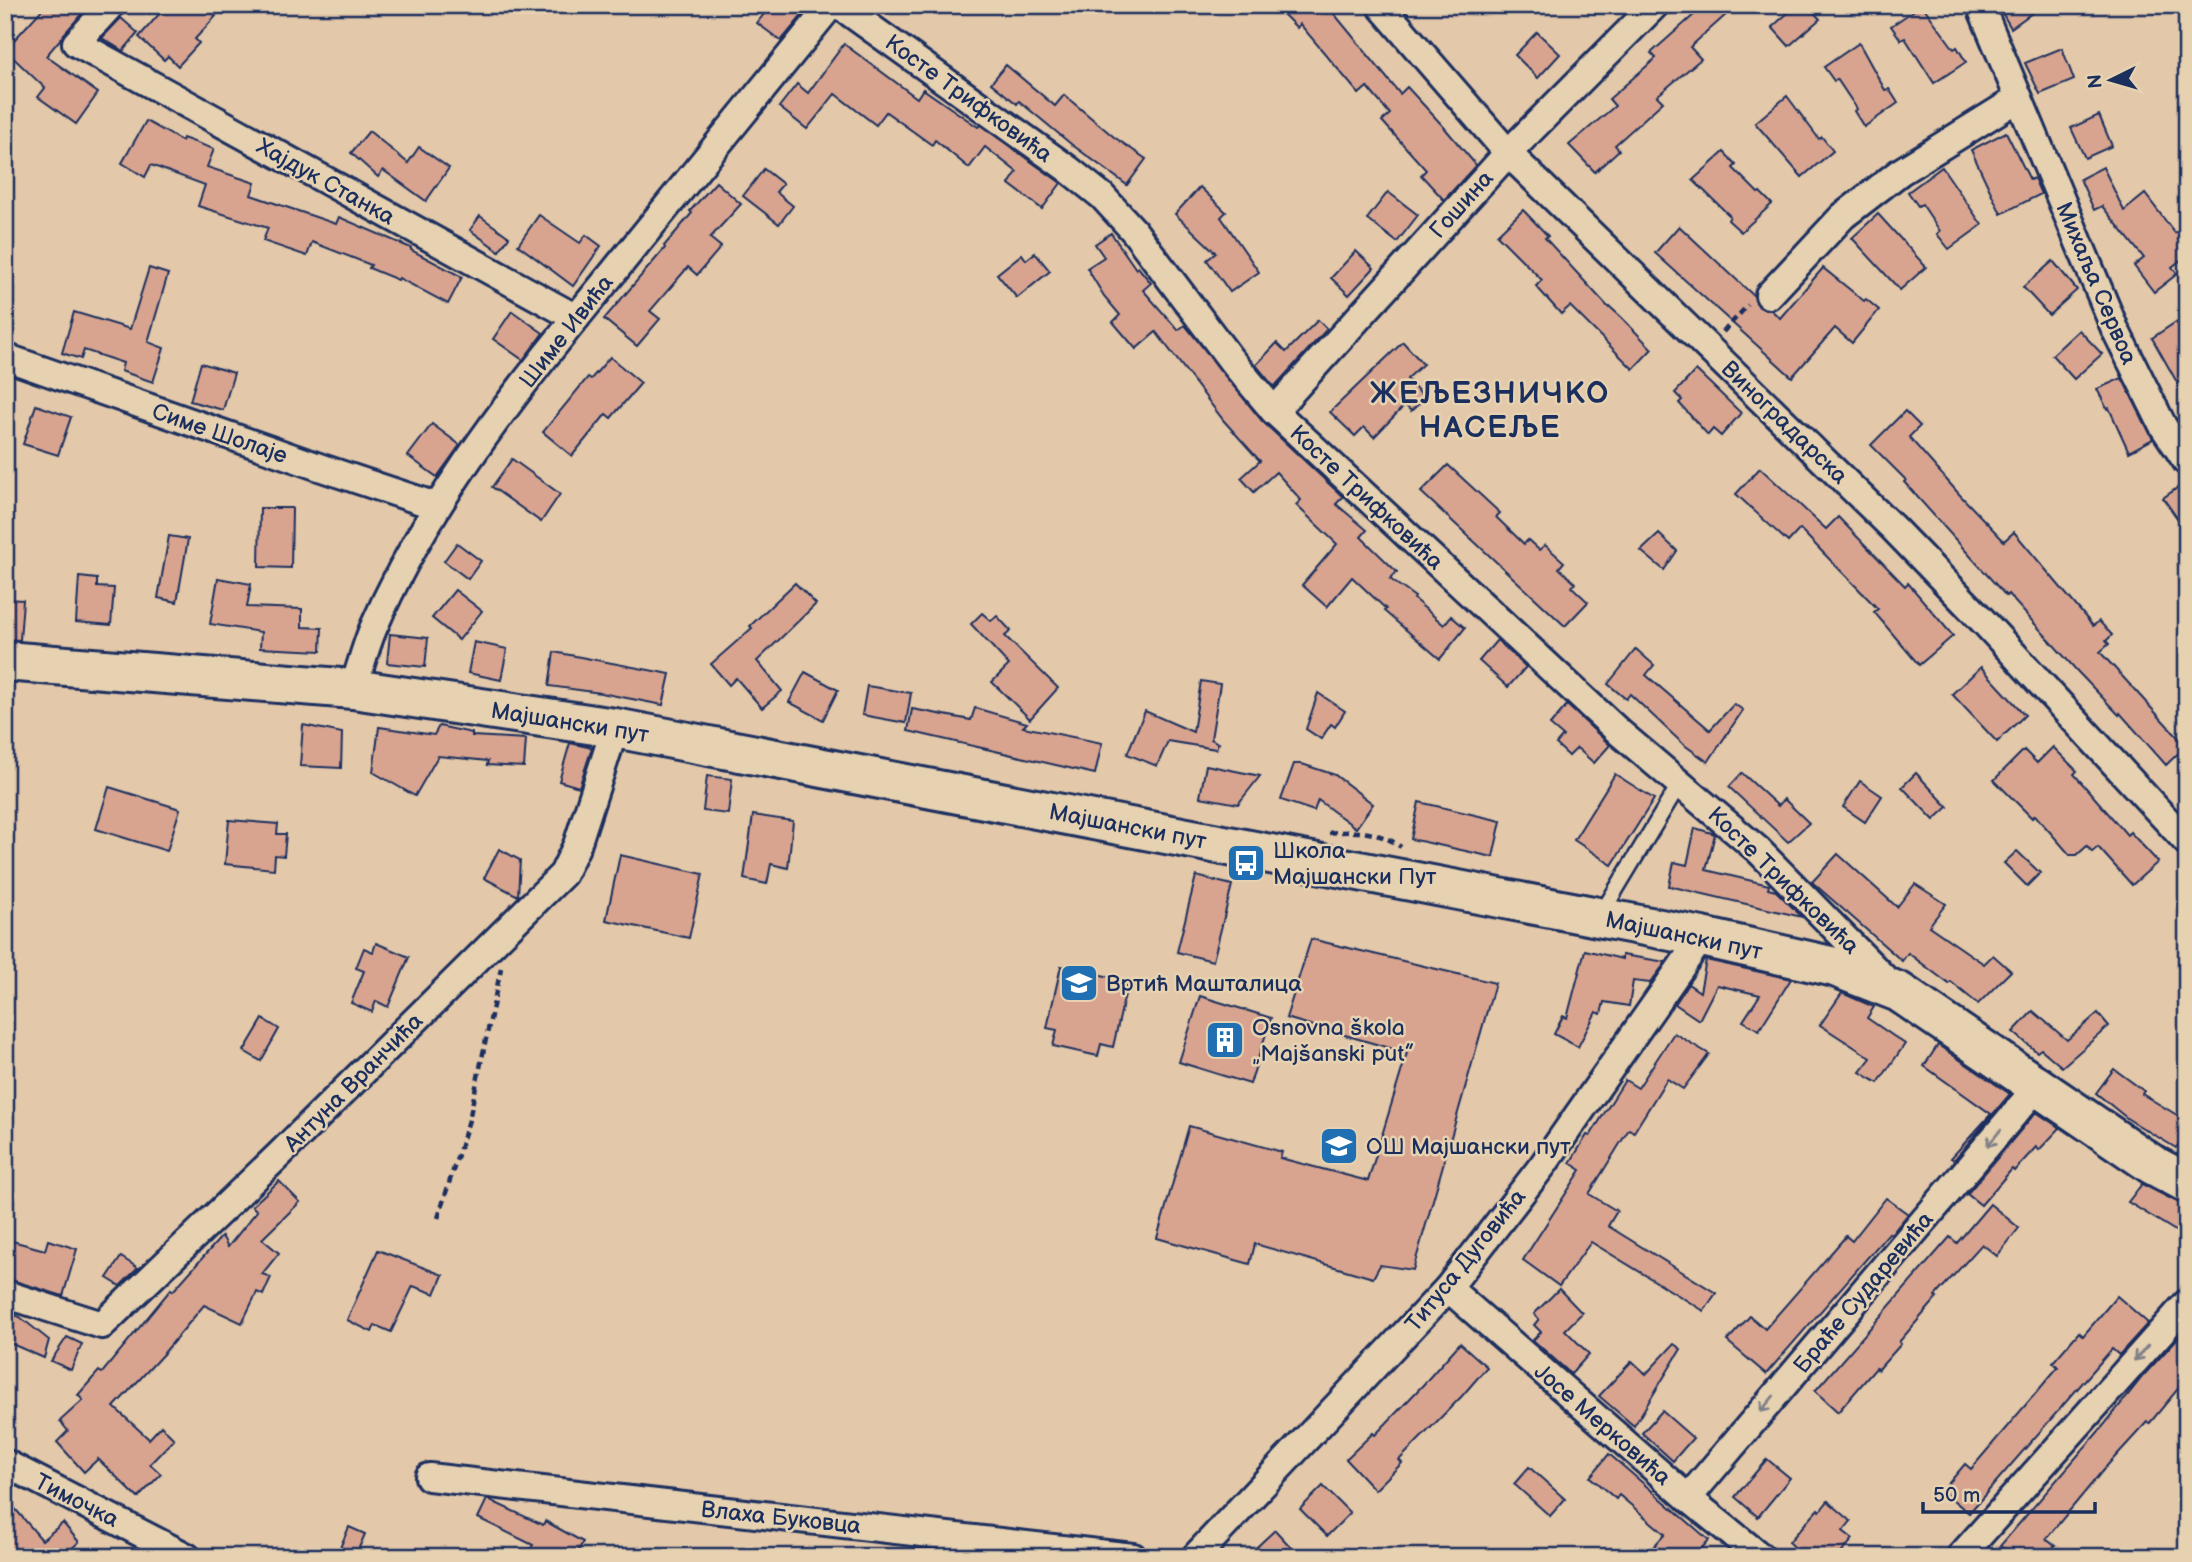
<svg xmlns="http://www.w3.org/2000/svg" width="2192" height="1562" viewBox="0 0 2192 1562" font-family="'Balsamiq Sans',sans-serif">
<rect width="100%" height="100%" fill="#e3c8a9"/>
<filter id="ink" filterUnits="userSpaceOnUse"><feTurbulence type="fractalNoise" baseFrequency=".0143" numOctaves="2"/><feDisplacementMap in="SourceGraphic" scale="14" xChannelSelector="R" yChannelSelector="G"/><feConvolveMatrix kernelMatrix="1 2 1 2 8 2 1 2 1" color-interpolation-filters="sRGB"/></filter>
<g filter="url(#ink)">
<g fill="#d9a48f" stroke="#1b2f5e" stroke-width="2">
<polygon points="46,5 89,5 46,56 98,93 76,124 38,97 45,88 5,50"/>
<polygon points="167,5 204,5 216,16 195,39 199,43 178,66 168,56 164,60 139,37"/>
<polygon points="771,5 796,5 805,12 781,41 757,23"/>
<polygon points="1274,5 1327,5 1400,94 1407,87 1443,126 1476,165 1444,200 1421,175 1426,170 1382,121 1390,114 1367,87 1359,94 1300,24 1297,28"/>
<polygon points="1688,5 1737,5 1690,47 1701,59 1657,96 1663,102 1615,145 1619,150 1595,172 1569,145 1615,106 1609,99 1656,58 1651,53 1696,13"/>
<polygon points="1797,5 1807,5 1820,19 1789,46 1772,27"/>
<polygon points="1922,5 1954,49 1957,47 1966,62 1934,83 1905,38 1901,40 1891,26"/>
<polygon points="2010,5 2043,5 2011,28 2001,11"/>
<polygon points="121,18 138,33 123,51 102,38"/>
<polygon points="1537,32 1560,54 1538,78 1515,55"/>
<polygon points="1859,43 1885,90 1889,89 1898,103 1864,127 1854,111 1857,109 1837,79 1834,81 1824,67"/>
<polygon points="844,44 917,98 923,89 978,127 980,125 1061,183 1042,209 1009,184 1017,172 985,147 969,168 935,140 932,145 886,112 876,125 835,94 807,129 779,107 797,84 808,93"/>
<polygon points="2062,48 2074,80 2040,94 2025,63"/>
<polygon points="1006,65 1055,106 1064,95 1114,137 1146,159 1127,185 1071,144 1019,101 1017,104 991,83"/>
<polygon points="1787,96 1819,139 1822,137 1833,151 1802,177 1755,123"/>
<polygon points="2099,115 2112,146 2085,158 2071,128"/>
<polygon points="146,121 182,141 183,138 214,149 207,167 255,183 251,195 336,224 339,217 411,248 411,250 462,277 448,304 399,278 398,280 369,268 371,265 312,242 307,256 263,241 268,228 198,206 205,185 151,165 145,177 122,163"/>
<polygon points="369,131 408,163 419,147 449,168 426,201 383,170 378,177 351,153"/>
<polygon points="2006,132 2030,180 2034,178 2041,194 2001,214 1971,150"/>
<polygon points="1724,152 1736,165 1733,168 1758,193 1760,192 1772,204 1741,232 1728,220 1730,216 1693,180"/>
<polygon points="1942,167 1982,225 1949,249 1937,234 1940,231 1922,204 1918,206 1908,192"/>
<polygon points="2103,167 2124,211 2145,194 2175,233 2179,230 2187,240 2187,255 2172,267 2177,274 2154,292 2134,266 2144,258 2102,206 2094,210 2080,179"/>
<polygon points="764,169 783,184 776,192 793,206 779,224 743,196"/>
<polygon points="716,182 741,204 710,238 721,247 697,275 688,267 650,311 660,319 637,346 604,319 665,248 664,246 692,213 690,211"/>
<polygon points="1200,187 1226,212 1221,217 1259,272 1230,292 1207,260 1216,253 1175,214"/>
<polygon points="1388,192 1418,215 1397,242 1367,219"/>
<polygon points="1523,210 1548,236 1545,238 1609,308 1610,307 1621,317 1652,349 1633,369 1570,306 1561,314 1536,286 1542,280 1497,235"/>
<polygon points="1878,214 1926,267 1900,290 1852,238"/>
<polygon points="539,215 580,243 586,235 601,246 573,286 518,245"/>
<polygon points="480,216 509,237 499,251 470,230"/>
<polygon points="1679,226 1754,296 1759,307 1771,310 1780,318 1823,268 1864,301 1866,299 1879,310 1852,343 1835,328 1792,377 1655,253"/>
<polygon points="1111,233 1136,269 1138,267 1151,283 1143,290 1178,330 1185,325 1262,421 1343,497 1336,504 1367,530 1361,537 1397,572 1390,579 1415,597 1414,599 1444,625 1451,616 1465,628 1440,659 1384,611 1386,609 1352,577 1327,607 1302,585 1337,544 1296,505 1301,500 1276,472 1254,492 1241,478 1260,461 1224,421 1156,332 1136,349 1113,322 1120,315 1104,296 1087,268 1104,257 1095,244"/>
<polygon points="1356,251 1374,268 1349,295 1331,278"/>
<polygon points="1035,253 1050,271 1017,298 997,274 1022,254 1026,260"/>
<polygon points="2053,261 2077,290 2049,315 2023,287"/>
<polygon points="149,268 168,274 148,342 164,348 153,382 121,371 123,363 84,350 81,359 62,353 74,312 130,329"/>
<polygon points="512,311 543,333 523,360 493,339"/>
<polygon points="1318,320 1327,329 1274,387 1256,365 1277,343 1286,352"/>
<polygon points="2176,322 2187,339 2187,400 2152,338"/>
<polygon points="2079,330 2102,354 2074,379 2052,355"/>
<polygon points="1403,342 1423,364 1407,379 1425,398 1411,411 1405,405 1374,437 1364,427 1355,436 1330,412"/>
<polygon points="610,357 641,383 611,418 606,414 572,456 543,432 588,377 591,379"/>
<polygon points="201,363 234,373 223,410 190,401"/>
<polygon points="1696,370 1741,413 1721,436 1713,429 1708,435 1679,403 1682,400 1675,393"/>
<polygon points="2122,378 2153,439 2129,452 2109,408 2107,409 2097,389"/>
<polygon points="36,405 71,417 58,455 23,444"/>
<polygon points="1905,411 1920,426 1909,437 1959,494 2004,541 2014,532 2093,626 2099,621 2112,635 2106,641 2109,644 2100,652 2186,746 2166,765 2120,713 2119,715 2078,672 2008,594 2006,596 1904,482 1906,480 1871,445"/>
<polygon points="432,424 460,445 437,477 408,456"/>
<polygon points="512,459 560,494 541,522 492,487"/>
<polygon points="1448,465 1500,513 1496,517 1524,544 1528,540 1539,550 1545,545 1564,562 1559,568 1575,583 1572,587 1588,602 1565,626 1421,492"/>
<polygon points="1760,468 1826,529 1838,517 1905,586 1908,583 1953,636 1919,665 1874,612 1878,609 1800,529 1788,542 1736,494"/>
<polygon points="2187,481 2187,532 2163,498"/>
<polygon points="260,508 292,508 291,568 259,567"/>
<polygon points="1659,534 1677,551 1664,570 1641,551"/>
<polygon points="169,536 188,539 177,602 158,598"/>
<polygon points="457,543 481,561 468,579 444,561"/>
<polygon points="79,577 97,579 97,587 114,588 111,625 76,622"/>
<polygon points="218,578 251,584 247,607 302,609 302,627 322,628 321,651 260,648 261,632 210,624"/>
<polygon points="795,583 816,604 757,661 782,691 762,708 736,678 729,685 711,664 752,628 750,626"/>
<polygon points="455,590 482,611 459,640 432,618"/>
<polygon points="5,599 23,600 20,640 5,639"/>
<polygon points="982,613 991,621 997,616 1011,631 1005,636 1058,688 1030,719 992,682 1009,665 971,624"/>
<polygon points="390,634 428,638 425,667 387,663"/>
<polygon points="1497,640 1526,667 1508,687 1479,661"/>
<polygon points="474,642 507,649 501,680 468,673"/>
<polygon points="1636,649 1654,665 1646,675 1710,730 1734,704 1743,710 1708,762 1683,744 1630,694 1626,699 1608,684"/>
<polygon points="554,652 670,674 663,705 601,693 549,686"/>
<polygon points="1981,667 2025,715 1997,742 1952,694"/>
<polygon points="805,672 838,690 823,720 789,702"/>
<polygon points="1201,681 1220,684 1211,739 1218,743 1216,749 1168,741 1157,766 1127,754 1145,711 1193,732"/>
<polygon points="867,686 911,693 906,723 862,715"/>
<polygon points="1318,693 1345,711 1335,727 1331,724 1321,739 1306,729"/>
<polygon points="1567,705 1610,745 1594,763 1577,748 1569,756 1556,744 1563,736 1550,725"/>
<polygon points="975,708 1027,723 1023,727 1102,743 1095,774 908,731 912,709 971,720"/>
<polygon points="303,725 342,733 341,768 300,766"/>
<polygon points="439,726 472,733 472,736 526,739 524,767 487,765 488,761 438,756 415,796 373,772 379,727 434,735"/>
<polygon points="570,743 592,748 579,787 559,781"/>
<polygon points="2053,747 2077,771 2074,774 2127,835 2130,832 2158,862 2132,885 2098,847 2092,852 2087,846 2077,855 2070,855 2035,815 2032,818 1994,780 2024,750 2037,763"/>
<polygon points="1294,764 1302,764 1335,775 1373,804 1356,828 1318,800 1314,811 1281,800"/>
<polygon points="1206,765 1260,776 1238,804 1200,797"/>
<polygon points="1742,773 1778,806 1784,799 1809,823 1788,842 1729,787"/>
<polygon points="1916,773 1948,807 1934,820 1902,787"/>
<polygon points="1615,774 1654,799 1612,865 1574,840"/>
<polygon points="707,776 732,779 728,814 703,811"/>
<polygon points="1860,781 1882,796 1865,822 1843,807"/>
<polygon points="109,787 180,809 167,851 96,829"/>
<polygon points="1419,802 1501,821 1493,857 1411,839"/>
<polygon points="753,815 793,821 788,868 771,864 767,884 744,879"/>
<polygon points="229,820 278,824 277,834 286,834 284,856 275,855 274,869 225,864"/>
<polygon points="1695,828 1715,834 1706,870 1769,885 1768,889 1776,891 1802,917 1669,886 1674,862 1687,865"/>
<polygon points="499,849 520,860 518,896 484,878"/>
<polygon points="2017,851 2040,873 2027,886 2004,863"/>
<polygon points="1838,854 1897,907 1915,884 1946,904 1929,926 1984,964 1993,955 2011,971 1978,1004 1951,982 1949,984 1908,953 1902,961 1812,882"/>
<polygon points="620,855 703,874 689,938 606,920"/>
<polygon points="1196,876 1232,885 1213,961 1177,952"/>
<polygon points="1311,939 1495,983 1413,1270 1380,1265 1373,1278 1255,1244 1250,1264 1157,1238 1189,1126 1282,1152 1280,1158 1368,1181 1407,1053 1286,1018"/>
<polygon points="376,943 409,957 388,1007 376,1001 372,1012 351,1003 364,971 356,968 364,948 373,952"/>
<polygon points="1585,950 1622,959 1622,955 1666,962 1650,983 1633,981 1629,1006 1604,1002 1601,1014 1596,1012 1578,1047 1554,1034 1563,1016 1567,1018"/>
<polygon points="1706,960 1791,979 1759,1030 1743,1021 1760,995 1717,985 1699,1020 1675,1004 1688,984 1700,992"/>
<polygon points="1061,966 1128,981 1113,1047 1101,1044 1098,1056 1053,1046 1057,1030 1047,1028"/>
<polygon points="1842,993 1874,1007 1867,1018 1905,1044 1878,1083 1860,1072 1871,1058 1820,1025"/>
<polygon points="1200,996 1271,1018 1250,1084 1179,1062"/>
<polygon points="2033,1011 2067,1040 2098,1013 2109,1026 2062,1067 2041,1049 2037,1052 2013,1032"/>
<polygon points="263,1019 279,1029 261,1061 244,1051"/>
<polygon points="1674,1033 1709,1054 1683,1089 1667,1079 1634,1132 1629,1129 1589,1194 1617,1211 1608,1226 1716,1293 1704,1311 1591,1242 1559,1286 1523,1260 1581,1170 1570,1163 1587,1135 1590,1136 1625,1080 1638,1088"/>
<polygon points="1938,1045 2010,1094 1954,1160 1951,1158 1991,1114 1924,1066"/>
<polygon points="2114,1069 2144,1091 2142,1094 2187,1121 2187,1132 2176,1148 2128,1119 2096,1093"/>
<polygon points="2036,1112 2060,1128 2039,1150 2036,1147 2014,1171 2012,1169 1981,1205 1967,1194"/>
<polygon points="279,1181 300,1202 262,1239 279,1253 262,1274 271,1277 263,1295 257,1292 242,1323 204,1305 164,1353 114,1407 149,1439 161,1426 174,1439 150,1464 161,1474 138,1498 98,1459 84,1472 57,1442 68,1431 60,1421 83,1400 78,1395 99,1371 102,1373 171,1289 173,1291 222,1236 228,1247 257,1211 252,1206"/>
<polygon points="2142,1184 2187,1207 2187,1238 2128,1202"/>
<polygon points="1886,1198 1908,1214 1891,1235 1889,1233 1766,1374 1727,1341 1750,1316 1765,1329 1846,1236 1852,1241"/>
<polygon points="1990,1204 2019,1228 1997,1256 1982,1244 1935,1296 1937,1298 1899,1342 1901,1344 1878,1370 1876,1368 1838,1412 1815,1391 1950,1237 1957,1243"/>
<polygon points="5,1239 45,1250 48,1240 77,1249 63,1296 5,1278"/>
<polygon points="378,1250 443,1275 435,1294 413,1286 391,1332 375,1325 372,1332 347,1320"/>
<polygon points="121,1257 138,1268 120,1286 107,1278"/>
<polygon points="1559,1289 1582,1313 1565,1330 1589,1354 1571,1374 1533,1340 1541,1332 1534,1325 1539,1319 1534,1314"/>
<polygon points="2117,1296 2148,1323 2119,1355 2112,1349 1969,1513 1942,1491 1965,1464 1971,1469 2058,1367 2053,1362 2079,1332 2083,1336"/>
<polygon points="5,1311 20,1317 49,1340 44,1358 5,1341"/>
<polygon points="2187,1328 2187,1378 2149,1424 2147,1422 2104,1469 2046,1539 2055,1546 2046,1557 2014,1557 2000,1546 2104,1425 2143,1376"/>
<polygon points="67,1337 82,1344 71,1370 51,1361"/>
<polygon points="1460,1343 1487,1367 1462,1396 1399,1460 1402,1463 1375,1490 1346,1459 1373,1433 1375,1435 1422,1386"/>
<polygon points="1674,1344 1681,1349 1634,1426 1599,1396 1632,1361 1646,1374"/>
<polygon points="1662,1411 1693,1438 1673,1461 1642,1433"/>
<polygon points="1609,1454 1709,1540 1694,1557 1644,1557 1665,1534 1619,1495 1616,1499 1590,1477"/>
<polygon points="1767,1459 1790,1478 1758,1517 1735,1497"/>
<polygon points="1529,1467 1565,1499 1550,1516 1514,1484"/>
<polygon points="1323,1486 1350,1513 1327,1536 1300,1509"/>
<polygon points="5,1497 42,1540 63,1523 79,1542 62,1557 5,1557"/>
<polygon points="487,1499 543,1525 545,1521 583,1542 575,1557 526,1557 533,1545 478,1518"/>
<polygon points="1828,1501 1851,1521 1843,1531 1853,1539 1838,1557 1805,1557 1789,1542 1818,1509 1820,1511"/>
<polygon points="349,1527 365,1534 355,1557 336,1557"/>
<polygon points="1275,1530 1300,1557 1246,1557"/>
</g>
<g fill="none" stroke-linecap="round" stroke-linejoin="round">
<g stroke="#1b2f5e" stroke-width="19">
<polyline id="lane" points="1600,916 1680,783"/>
</g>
<g stroke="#1b2f5e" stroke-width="32">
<g id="street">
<polyline points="111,5 76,43 576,318"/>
<polyline points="839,5 1068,169 1102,196 1134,231 1231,360 1274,411 1620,733 1758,850 1890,984"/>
<polyline points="1380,5 1508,153 1893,528 1984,622 2187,842"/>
<polyline points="1980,5 2115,329 2163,426 2187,462"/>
<polyline points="1769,295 1843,216 1900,172 2019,98"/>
<polyline points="5,357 322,468 436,506"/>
<polyline points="1274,411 1508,153 1655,5"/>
<path d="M353,689C360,669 365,648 373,629C431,494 524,381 616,269C688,181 759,93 831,5"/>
<polyline points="1448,1288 1688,1498 1761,1557"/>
<polyline points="5,1294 102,1325 280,1154 563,874 577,845 615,728"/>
<polyline points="5,1463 187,1557"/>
<polyline points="429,1477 1133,1557"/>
<polyline points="1688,1498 2038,1086"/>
<polyline points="1195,1557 1448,1288 1543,1165 1702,937"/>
<polyline points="1960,1557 2187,1303"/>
</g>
</g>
<g stroke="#1b2f5e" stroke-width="44">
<polyline id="secondary" points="5,661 353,689 615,728 1702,937 1835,967 1899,992 2153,1165 2187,1183"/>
</g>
<g stroke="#1b2f5e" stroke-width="4.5" stroke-dasharray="7 5" stroke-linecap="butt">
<polyline points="1723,332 1748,305"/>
<path d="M1329,833C1355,830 1380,831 1401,847"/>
<polyline points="438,1218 469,1120 501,968"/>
</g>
<use href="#lane" stroke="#e6d1b0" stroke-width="14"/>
<use href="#street" stroke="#e6d1b0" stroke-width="26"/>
<use href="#secondary" stroke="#e6d1b0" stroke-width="38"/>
</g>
<defs><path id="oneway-shaft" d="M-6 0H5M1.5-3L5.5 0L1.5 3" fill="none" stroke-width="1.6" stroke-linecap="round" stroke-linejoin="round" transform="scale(1.75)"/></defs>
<g stroke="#808087">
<use href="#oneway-shaft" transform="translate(1994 1138) rotate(130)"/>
<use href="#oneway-shaft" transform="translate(2141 1353) rotate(132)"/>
<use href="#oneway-shaft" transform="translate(1767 1404) rotate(130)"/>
</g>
</g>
<defs>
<g id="bus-square" transform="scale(2.0125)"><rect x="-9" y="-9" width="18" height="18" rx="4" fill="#1f6fb2" stroke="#e6d1b0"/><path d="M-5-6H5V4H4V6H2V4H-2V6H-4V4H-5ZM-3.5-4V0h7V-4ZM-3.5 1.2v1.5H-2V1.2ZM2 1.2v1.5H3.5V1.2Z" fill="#fff"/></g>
<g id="school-square" transform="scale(2.0125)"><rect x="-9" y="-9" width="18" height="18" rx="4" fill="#1f6fb2" stroke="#e6d1b0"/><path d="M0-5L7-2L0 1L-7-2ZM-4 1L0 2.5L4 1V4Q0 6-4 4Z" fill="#fff"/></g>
<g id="building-square" transform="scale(2.0125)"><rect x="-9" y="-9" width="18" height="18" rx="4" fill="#1f6fb2" stroke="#e6d1b0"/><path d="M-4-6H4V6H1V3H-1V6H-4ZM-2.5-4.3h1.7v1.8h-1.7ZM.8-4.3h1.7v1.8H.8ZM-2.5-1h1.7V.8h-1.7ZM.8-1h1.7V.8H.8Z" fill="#fff"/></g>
</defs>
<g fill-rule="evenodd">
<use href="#bus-square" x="1246" y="863"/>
<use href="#school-square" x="1079" y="983"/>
<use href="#building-square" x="1225" y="1040"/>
<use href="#school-square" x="1339" y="1146"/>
</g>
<g text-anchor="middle" stroke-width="5" stroke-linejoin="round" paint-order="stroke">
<g font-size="23" fill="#1b2f5e" stroke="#e6d1b0">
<text transform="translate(969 98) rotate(36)" y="8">Косте Трифковића</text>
<text transform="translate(326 181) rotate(29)" y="8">Хајдук Станка</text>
<text transform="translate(1461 204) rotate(-48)" y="8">Гошина</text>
<text transform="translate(2097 283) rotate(67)" y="8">Михаља Сервоа</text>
<text transform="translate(566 331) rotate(-52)" y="8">Шиме Ивића</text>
<text transform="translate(1785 422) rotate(44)" y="8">Виноградарска</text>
<text transform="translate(220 433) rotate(19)" y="8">Симе Шолаје</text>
<text transform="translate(1367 497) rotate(43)" y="8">Косте Трифковића</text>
<text transform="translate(570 722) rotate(9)" y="8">Мајшански пут</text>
<text transform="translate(1128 826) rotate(11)" y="8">Мајшански пут</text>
<text transform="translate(1784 880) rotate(44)" y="8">Косте Трифковића</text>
<text transform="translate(1684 935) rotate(12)" y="8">Мајшански пут</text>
<text transform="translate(353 1082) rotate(-45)" y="8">Антуна Вранчића</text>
<text transform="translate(1465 1260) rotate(-51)" y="8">Титуса Дуговића</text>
<text transform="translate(1863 1292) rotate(-50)" y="8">Браће Сударевића</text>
<text transform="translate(1603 1424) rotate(41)" y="8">Јосе Мерковића</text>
<text transform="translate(77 1500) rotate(27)" y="8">Тимочка</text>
<text transform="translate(781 1517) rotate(6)" y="8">Влаха Буковца</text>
</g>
<g font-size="23" fill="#1b2f5e" stroke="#e6d1b0" text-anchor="start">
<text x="1273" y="858">Школа<tspan x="1273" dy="26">Мајшански Пут</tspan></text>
<text x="1106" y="991">Вртић Машталица</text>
<text x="1252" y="1035">Osnovna škola<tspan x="1252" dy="26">„Majšanski put”</tspan></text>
<text x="1366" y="1154">ОШ Мајшански пут</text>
</g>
<g font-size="30" font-weight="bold" letter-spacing="2" fill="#1b2f5e" stroke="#e6d1b0">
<text x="1490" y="403">ЖЕЉЕЗНИЧКО<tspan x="1490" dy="34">НАСЕЉЕ</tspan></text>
</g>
</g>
<rect width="2192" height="1562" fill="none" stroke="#e6d1b0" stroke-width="28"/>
<rect x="14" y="14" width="2164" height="1534" fill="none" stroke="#1b2f5e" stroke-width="2.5" filter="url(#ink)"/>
<g transform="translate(2111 80) rotate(265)" stroke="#e6d1b0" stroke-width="5" paint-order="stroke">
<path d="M0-5L12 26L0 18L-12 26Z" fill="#1b2f5e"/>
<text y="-10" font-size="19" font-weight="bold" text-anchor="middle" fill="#1b2f5e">N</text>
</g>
<path d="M1923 1502v10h172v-10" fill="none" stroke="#1b2f5e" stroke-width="3.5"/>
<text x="1933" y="1502" font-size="21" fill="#1b2f5e" stroke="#e6d1b0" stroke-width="5" paint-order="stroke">50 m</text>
</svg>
